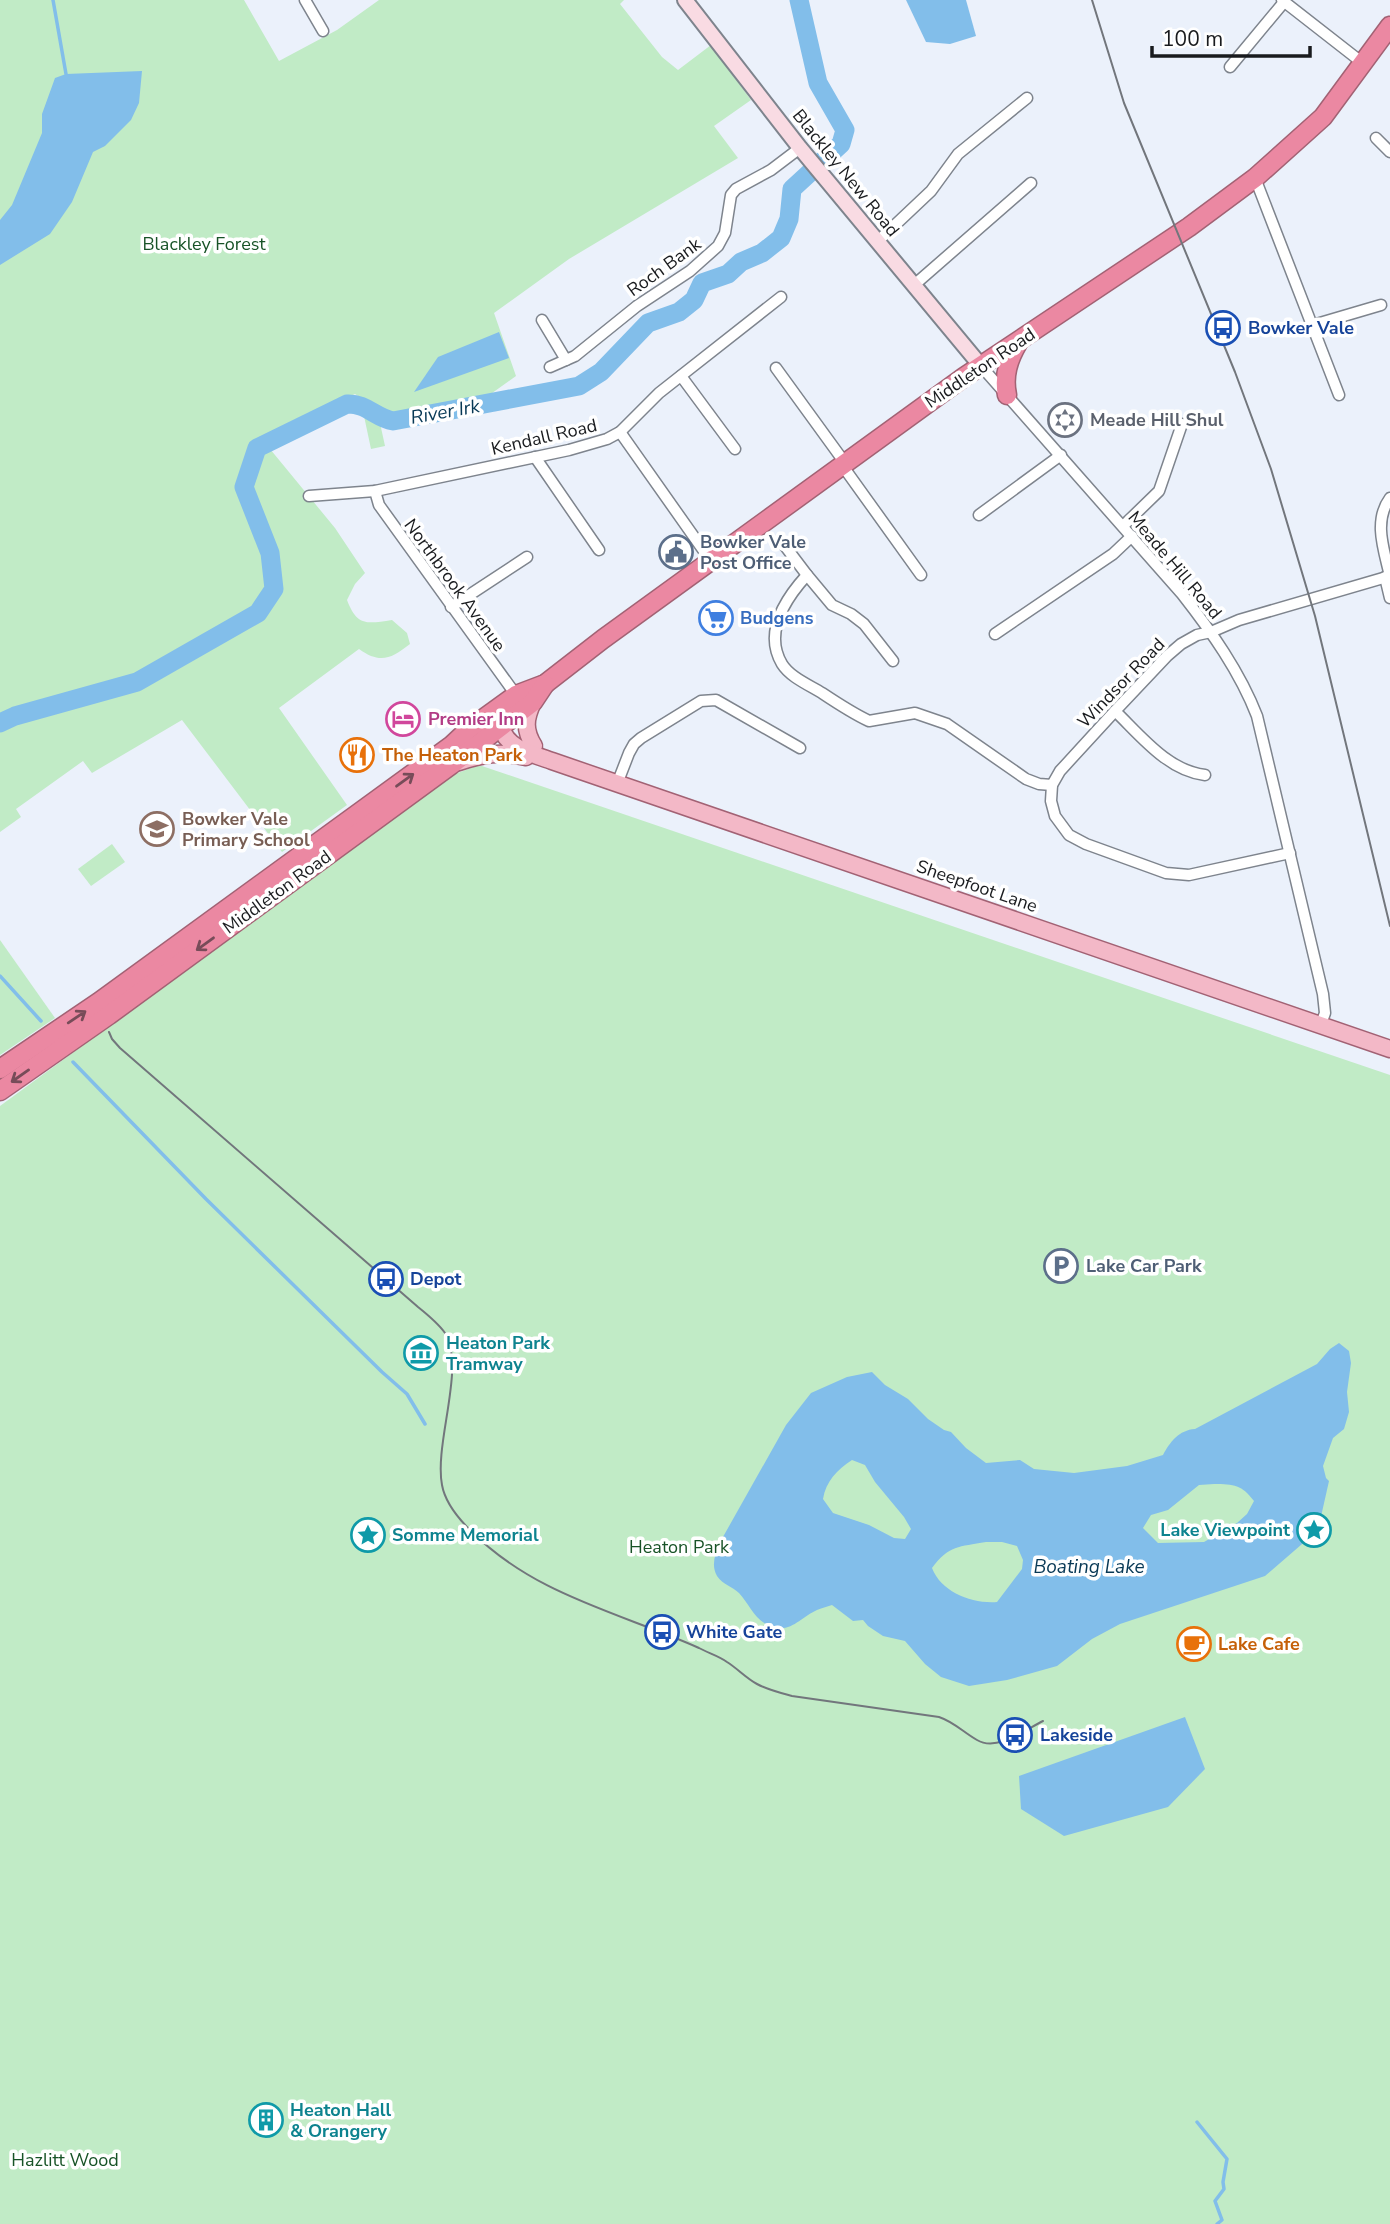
<svg xmlns="http://www.w3.org/2000/svg" width="1390" height="2224" viewBox="0 0 1390 2224" font-family="'Nunito Sans',sans-serif">
<rect width="100%" height="100%" fill="#ebf1fb"/>
<g fill="#c1ebc6">
<path d="M0,0H244L279,61L337,30L379,0H624L620,4L662,57L678,70L711,45L751,100L714,126L738,158L569,259L494,313L516,376L488,396L388,415L355,394L261,438L335,528L365,573L355,584L347,600C357,626 366,624 392,620L407,633L410,644C391,659 380,664 359,649L279,708L347,805L282,852L182,720L92,773L83,761L16,809L21,817L0,832Z"/>
<polygon points="364,416 380,423 385,446 371,449"/>
<polygon points="479,765 1390,1075 1390,2224 0,2224 0,1106 437,786 455,774"/>
<polygon points="112,844 125,862 91,886 78,869"/>
<polygon points="0,940 55,1018 0,1055"/>
</g>
<g fill="#82beea" fill-rule="evenodd">
<polygon points="906,0 966,0 976,36 950,44 926,42"/>
<polygon points="142,71 139,103 131,120 105,146 93,152 72,202 50,234 0,265 0,220 12,205 42,133 42,114 55,78 66,74"/>
<polygon points="499,332 509,358 414,392 438,357"/>
<path d="M1339,1343L1349,1351L1351,1363L1347,1392L1349,1412L1344,1429L1333,1438L1323,1466L1326,1478L1329,1481L1320,1521L1309,1538L1265,1576L1120,1624L1092,1639L1057,1666L1007,1680L969,1686L941,1677L925,1664L905,1641L883,1636L868,1626L863,1620L853,1621L832,1605C827,1607 821,1608 817,1610C803,1616 793,1630 778,1628C757,1626 751,1606 739,1593C732,1586 723,1585 717,1576C711,1565 715,1555 719,1544L786,1425L811,1393L847,1377L872,1372L885,1385L908,1399L928,1419L944,1430L951,1432L966,1448L986,1463L1020,1460L1034,1469L1074,1473L1127,1466L1163,1455C1170,1442 1179,1430 1195,1429L1317,1364L1330,1349ZM852,1460L865,1465L875,1482L904,1517L911,1529L905,1539L894,1538L869,1525L833,1513L823,1499C826,1481 837,1470 852,1460ZM1214,1484C1234,1484 1242,1485 1254,1501L1247,1514L1237,1523L1204,1542L1158,1543L1143,1528L1151,1515L1168,1510L1199,1485ZM986,1542H1002L1017,1546L1023,1560L1022,1569L997,1602C972,1604 941,1592 932,1568C949,1545 959,1547 986,1542Z"/>
<polygon points="1185,1717 1205,1769 1168,1807 1064,1836 1021,1809 1019,1776"/>
</g>
<g fill="none" stroke-linecap="round" stroke-linejoin="round">
<g stroke="#82beea" stroke-width="3.5">
<polyline points="53,0 66,74"/>
<polyline points="0,976 41,1021"/>
<polyline points="73,1062 206,1199 382,1372 407,1394 425,1424"/>
<polyline points="1197,2122 1227,2159 1223,2182 1224,2189 1215,2201 1222,2220 1217,2224"/>
</g>
<path stroke="#82beea" stroke-width="19" d="M0,723L15,716L137,682L258,613L274,589L270,553L244,487L257,448L347,404C366,403 376,418 393,421L579,386L601,372L648,323L679,312L694,300L702,283L728,274L741,262L762,253L781,238L789,219L792,189L841,144L845,130L818,83L799,0"/>
<g stroke="#7e848d" stroke-width="13">
<g id="street">
<polyline points="305,0 323,31"/>
<polyline points="1282,0 1364,64"/>
<polyline points="1230,67 1284,2"/>
<polyline points="1376,138 1390,152"/>
<polyline points="1255,178 1339,395"/>
<polyline points="877,242 931,191 958,154 1027,98"/>
<polyline points="913,286 1031,183"/>
<polyline points="542,320 566,360"/>
<polyline points="1313,325 1381,305"/>
<path d="M981,366L1182,594C1211,631 1240,672 1257,716L1323,994L1325,1013L1321,1024"/>
<polyline points="550,367 575,356 637,306 690,271 718,246 725,233 731,195 736,189 771,170 800,148"/>
<polyline points="776,368 845,463"/>
<polyline points="681,376 735,449"/>
<polyline points="620,432 711,561"/>
<polyline points="535,457 599,550"/>
<polyline points="842,465 921,575"/>
<polyline points="375,491 379,505 516,695"/>
<polyline points="309,496 375,491 569,450 607,439 620,432 659,393 781,297"/>
<polyline points="979,515 1061,455"/>
<polyline points="1123,526 1159,491 1182,424"/>
<polyline points="785,546 807,575"/>
<path d="M1390,576C1384,550 1373,521 1390,498"/>
<polyline points="1385,577 1390,598"/>
<polyline points="451,607 527,557"/>
<polyline points="995,634 1113,554 1132,536"/>
<path d="M893,661L864,624L851,614L832,605L807,575C786,598 763,632 782,664C790,677 809,685 822,693C837,703 852,713 869,721L915,713L947,724L1026,779L1039,784L1052,785"/>
<path d="M1115,711C1140,735 1168,771 1205,775"/>
<polyline points="617,784 629,753 634,744 641,738 701,701 716,700 800,748"/>
<polyline points="1290,853 1189,875 1166,873 1086,844 1069,835 1055,816 1051,801 1052,785 1060,771 1115,711 1167,656 1181,644 1197,635 1211,632 1239,620 1390,576"/>
</g>
</g>
<g stroke="#7e848d" stroke-width="18">
<polyline id="secondary" points="685,0 800,148 981,366"/>
</g>
<g stroke="#a26274" stroke-width="19">
<g id="primary">
<path d="M533,702C525,719 524,730 534,746"/>
<path d="M501,727C507,749 533,754 552,761L1390,1049"/>
<path d="M459,762C482,754 501,751 526,757"/>
</g>
</g>
<g stroke="#a26274" stroke-width="21">
<g id="highway">
<path d="M1007,395C1003,376 1008,360 1018,343"/>
<polyline points="0,1069 99,1002 452,745 469,729 516,695 545,684 603,639 964,377 1189,227 1255,178 1323,117 1390,26"/>
<polyline points="0,1091 109,1015 451,765 533,702 545,684"/>
</g>
</g>
<use href="#street" stroke="#fff" stroke-width="10"/>
<use href="#secondary" stroke="#f9dbe3" stroke-width="14"/>
<use href="#primary" stroke="#f3b8c7" stroke-width="16"/>
<use href="#highway" stroke="#eb88a2" stroke-width="18"/>
<g stroke="#72767c" stroke-width="2">
<polyline points="1092,0 1124,103 1235,372 1271,469 1315,616 1390,926"/>
<path d="M109,1032L112,1039L120,1048L418,1307C428,1315 438,1323 445,1333C466,1367 434,1443 442,1485C445,1502 458,1518 470,1530C534,1595 618,1612 699,1648C708,1653 719,1656 727,1662C738,1669 746,1678 757,1684C768,1690 781,1693 792,1696L939,1717C954,1722 963,1732 977,1740C997,1752 1025,1730 1043,1721"/>
</g>
</g>
<defs><path id="oneway-shaft" d="M-6 0H5M1.5-3L5.5 0L1.5 3" fill="none" stroke-width="1.6" stroke-linecap="round" stroke-linejoin="round" transform="scale(1.75)"/></defs>
<g stroke="#774c59">
<use href="#oneway-shaft" transform="translate(405 780) rotate(-36)"/>
<use href="#oneway-shaft" transform="translate(205 944) rotate(144)"/>
<use href="#oneway-shaft" transform="translate(77 1017) rotate(-34)"/>
<use href="#oneway-shaft" transform="translate(20 1076) rotate(145)"/>
</g>
<defs>
<g id="bus-ring" transform="scale(1.75)"><circle r="9.5" fill="#fff" stroke="#1a4fb4" stroke-width="1.5"/><path d="M-5-6H5V4H4V6H2V4H-2V6H-4V4H-5ZM-3.5-4V0h7V-4ZM-3.5 1.2v1.5H-2V1.2ZM2 1.2v1.5H3.5V1.2Z" fill="#1a4fb4"/></g>
<g id="synagogue-ring" transform="scale(1.75)"><circle r="9.5" fill="#fff" stroke="#6b7280" stroke-width="1.5"/><path d="M0-6.5L5.6 3.2H-5.6ZM0 6.5L5.6-3.2H-5.6Z" fill="#6b7280"/></g>
<g id="civic-ring" transform="scale(1.75)"><circle r="9.5" fill="#fff" stroke="#5c6f8a" stroke-width="1.5"/><path d="M-.6-6.5H3V-4.5H.6V-3L4-1V1h2V6H-6V1h2V-1L-.6-3ZM-1.2 2.5V6h2.4V2.5Z" fill="#5c6f8a"/></g>
<g id="supermarket-ring" transform="scale(1.75)"><circle r="9.5" fill="#fff" stroke="#3f7fe0" stroke-width="1.5"/><path d="M-6-5.5h2.5l.6 2H6L4.5 2H-2.5L-4.4-4H-6ZM-1.5 3.2a1.3 1.3 0 1 0 .1 0ZM3 3.2a1.3 1.3 0 1 0 .1 0Z" fill="#3f7fe0"/></g>
<g id="hotel-ring" transform="scale(1.75)"><circle r="9.5" fill="#fff" stroke="#d1479c" stroke-width="1.5"/><path d="M-6-4.5h1.5V1H6V5H4.5V3h-9V5H-6ZM-4 0a1.8 1.8 0 1 1 3.6 0ZM.5 0V-2.5h3Q6-2.5 6 0Z" fill="#d1479c"/></g>
<g id="restaurant-ring" transform="scale(1.75)"><circle r="9.5" fill="#fff" stroke="#e8710a" stroke-width="1.5"/><path d="M-5-6h1v4h1v-4h1v4h1v-4h1v5L-1.5 .5V6h-2V.5L-5-1ZM5-6V6H3V1.5H1.5Q1.5-4 5-6Z" fill="#e8710a"/></g>
<g id="school-ring" transform="scale(1.75)"><circle r="9.5" fill="#fff" stroke="#8d6e63" stroke-width="1.5"/><path d="M0-5L7-2L0 1L-7-2ZM-4 1L0 2.5L4 1V4Q0 6-4 4Z" fill="#8d6e63"/></g>
<g id="parking-ring" transform="scale(1.75)"><circle r="9.5" fill="#fff" stroke="#5c6f8a" stroke-width="1.5"/><path d="M-3.5-5.5H1a3.5 3.5 0 0 1 0 7H-1V5.5H-3.5ZM-1-3.4V-.6H.8a1.4 1.4 0 0 0 0-2.8Z" fill="#5c6f8a"/></g>
<g id="museum-ring" transform="scale(1.75)"><circle r="9.5" fill="#fff" stroke="#0f9aa8" stroke-width="1.5"/><path d="M0-6L6-3V-2H-6V-3ZM-5-1h2V3h-2ZM-1-1h2V3h-2ZM3-1h2V3H3ZM-6 4H6V6H-6Z" fill="#0f9aa8"/></g>
<g id="sight-ring" transform="scale(1.75)"><circle r="9.5" fill="#fff" stroke="#0f9aa8" stroke-width="1.5"/><path d="M0-6L1.8-2.2L6-1.7L2.9 1.2L3.7 5.4L0 3.3L-3.7 5.4L-2.9 1.2L-6-1.7L-1.8-2.2Z" fill="#0f9aa8"/></g>
<g id="cafe-ring" transform="scale(1.75)"><circle r="9.5" fill="#fff" stroke="#e8710a" stroke-width="1.5"/><path d="M-5.5-4.5H6V0H3Q3 3.5 0 3.5H-2.5Q-5.5 3.5-5.5 0ZM3-3.2v2h1.7v-2ZM-6 4.5H4V6H-6Z" fill="#e8710a"/></g>
<g id="building-ring" transform="scale(1.75)"><circle r="9.5" fill="#fff" stroke="#0f9aa8" stroke-width="1.5"/><path d="M-4-6H4V6H1V3H-1V6H-4ZM-2.5-4.3h1.7v1.8h-1.7ZM.8-4.3h1.7v1.8H.8ZM-2.5-1h1.7V.8h-1.7ZM.8-1h1.7V.8H.8Z" fill="#0f9aa8"/></g>
</defs>
<g fill-rule="evenodd">
<use href="#bus-ring" x="1223" y="328"/>
<use href="#synagogue-ring" x="1065" y="420"/>
<use href="#civic-ring" x="676" y="552"/>
<use href="#supermarket-ring" x="716" y="618"/>
<use href="#hotel-ring" x="403" y="719"/>
<use href="#restaurant-ring" x="357" y="755"/>
<use href="#school-ring" x="157" y="829"/>
<use href="#parking-ring" x="1061" y="1266"/>
<use href="#bus-ring" x="386" y="1279"/>
<use href="#museum-ring" x="421" y="1353"/>
<use href="#sight-ring" x="1314" y="1530"/>
<use href="#sight-ring" x="368" y="1535"/>
<use href="#bus-ring" x="662" y="1632"/>
<use href="#cafe-ring" x="1194" y="1644"/>
<use href="#bus-ring" x="1015" y="1735"/>
<use href="#building-ring" x="266" y="2120"/>
</g>
<g text-anchor="middle" stroke-width="7" stroke-linejoin="round" paint-order="stroke">
<g font-size="18" fill="#191b1e" stroke="#fff">
<text transform="translate(846 173) rotate(51)" y="6">Blackley New Road</text>
<text transform="translate(664 267) rotate(-36)" y="6">Roch Bank</text>
<text transform="translate(980 368) rotate(-34)" y="6">Middleton Road</text>
<text transform="translate(544 437) rotate(-13)" y="6">Kendall Road</text>
<text transform="translate(1175 565) rotate(50)" y="6">Meade Hill Road</text>
<text transform="translate(455 585) rotate(54)" y="6">Northbrook Avenue</text>
<text transform="translate(1121 683) rotate(-46)" y="6">Windsor Road</text>
<text transform="translate(977 886) rotate(19)" y="6">Sheepfoot Lane</text>
<text transform="translate(277 892) rotate(-36)" y="6">Middleton Road</text>
</g>
<g font-size="18" fill="#185327" stroke="#fff">
<text x="204" y="250">Blackley Forest</text>
<text x="679" y="1553">Heaton Park</text>
<text x="65" y="2166">Hazlitt Wood</text>
</g>
<g font-size="18" font-weight="bold" fill="#164399" stroke="#fff" text-anchor="start">
<text x="1248" y="334">Bowker Vale</text>
<text x="410" y="1285">Depot</text>
<text x="686" y="1638">White Gate</text>
<text x="1040" y="1741">Lakeside</text>
</g>
<g font-size="18" font-weight="bold" fill="#5b616d" stroke="#fff" text-anchor="start">
<text x="1090" y="426">Meade Hill Shul</text>
</g>
<g font-size="18" font-weight="bold" fill="#4e5e75" stroke="#fff" text-anchor="start">
<text x="700" y="548">Bowker Vale<tspan x="700" dy="21">Post Office</tspan></text>
<text x="1086" y="1272">Lake Car Park</text>
</g>
<g font-size="18" font-weight="bold" fill="#366cbe" stroke="#fff" text-anchor="start">
<text x="740" y="624">Budgens</text>
</g>
<g font-size="18" font-weight="bold" fill="#b23c85" stroke="#fff" text-anchor="start">
<text x="428" y="725">Premier Inn</text>
</g>
<g font-size="18" font-weight="bold" fill="#c56008" stroke="#fff" text-anchor="start">
<text x="382" y="761">The Heaton Park</text>
<text x="1218" y="1650">Lake Cafe</text>
</g>
<g font-size="18" font-weight="bold" fill="#785e54" stroke="#fff" text-anchor="start">
<text x="182" y="825">Bowker Vale<tspan x="182" dy="21">Primary School</tspan></text>
</g>
<g font-size="18" font-weight="bold" fill="#0d838f" stroke="#fff" text-anchor="start">
<text x="446" y="1349">Heaton Park<tspan x="446" dy="21">Tramway</tspan></text>
<text x="1290" y="1536" text-anchor="end">Lake Viewpoint</text>
<text x="392" y="1541">Somme Memorial</text>
<text x="290" y="2116">Heaton Hall<tspan x="290" dy="21">&amp; Orangery</tspan></text>
</g>
<g font-size="19" font-style="italic" fill="#073855" stroke="#fff">
<text transform="translate(445 411) rotate(-10)" y="7">River Irk</text>
<text x="1089" y="1573">Boating Lake</text>
</g>
</g>
<path d="M1152 46v10h158v-10" fill="none" stroke="#191b1e" stroke-width="3.5"/>
<text x="1162" y="46" font-size="21" fill="#191b1e" stroke="#ffffff" stroke-width="5" paint-order="stroke">100 m</text>
</svg>
